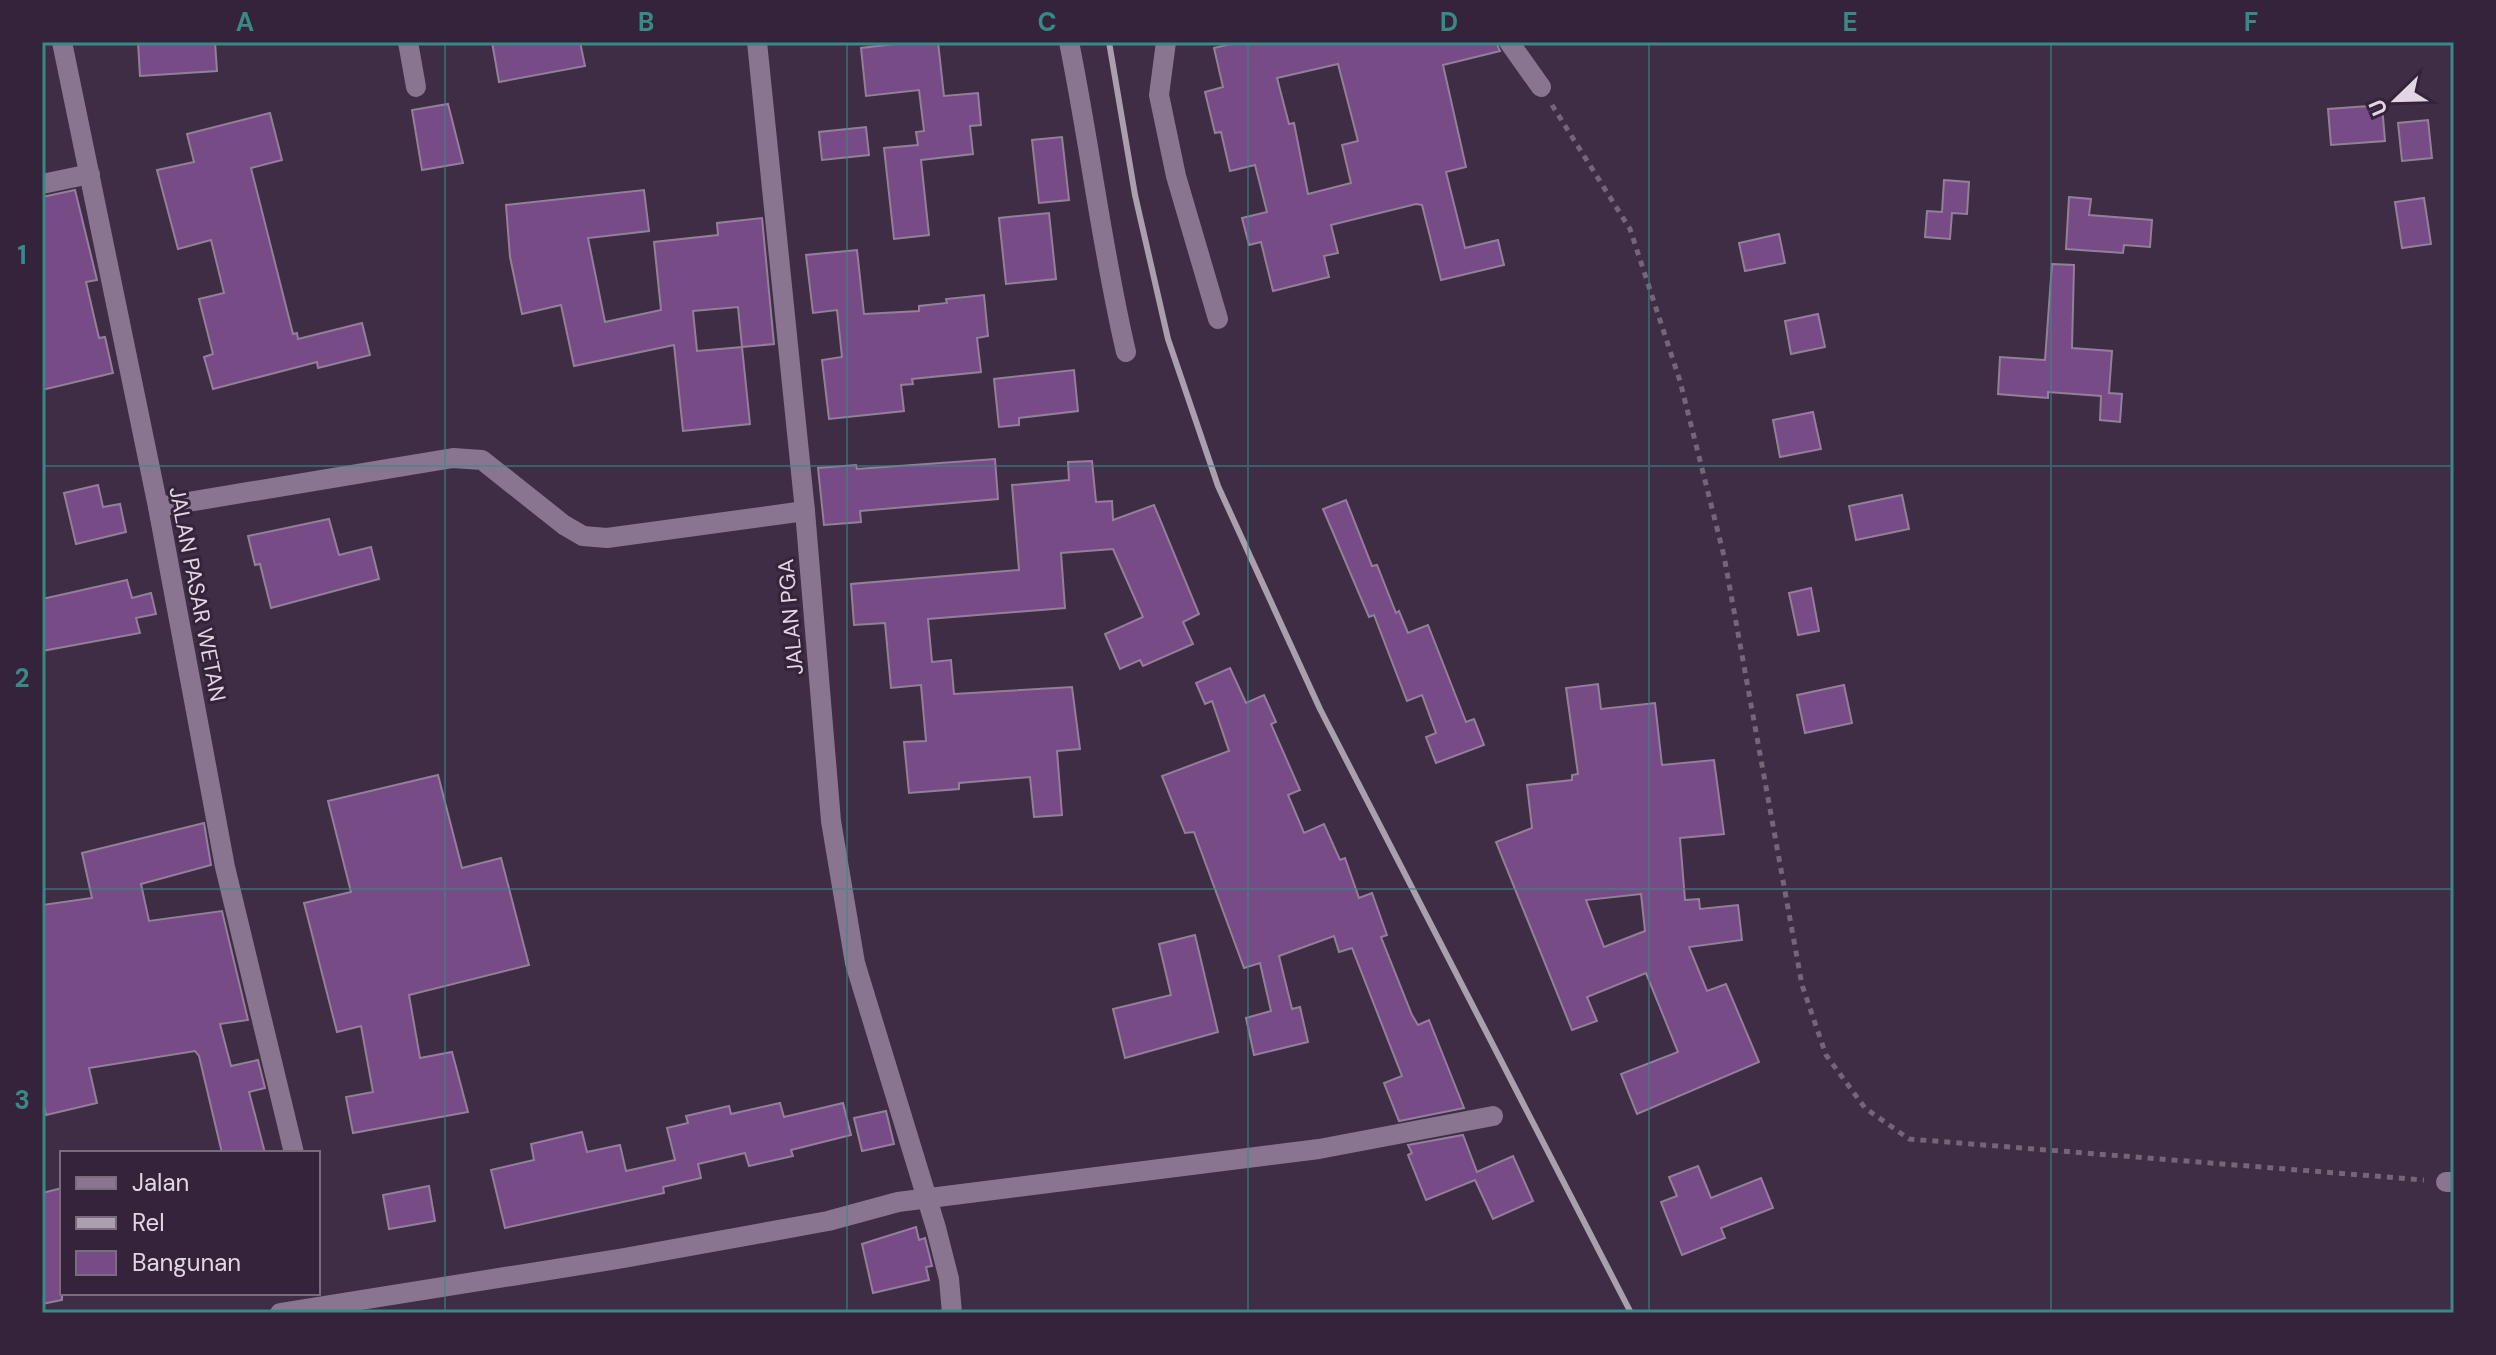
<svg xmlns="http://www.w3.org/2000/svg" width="2496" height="1355" viewBox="0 0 2496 1355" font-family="'DM Sans',sans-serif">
<rect width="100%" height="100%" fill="#3e2d44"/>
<g fill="#774b86" stroke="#937f9a" stroke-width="2" fill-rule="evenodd">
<polygon points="138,42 215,42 217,71 140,76"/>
<polygon points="492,42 580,42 585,66 499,82"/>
<polygon points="912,42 938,42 944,96 978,93 981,125 970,126 973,154 921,160 929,235 894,239 884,148 918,145 916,132 924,131 919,90 866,96 861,48"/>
<path d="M1239,42H1496L1500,51L1443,65L1466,167L1446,172L1465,248L1498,240L1504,265L1441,280L1422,205L1416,204L1331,225L1338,253L1324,256L1329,277L1273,291L1261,242L1249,245L1242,218L1267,212L1255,165L1230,171L1221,132L1215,133L1205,92L1223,87L1214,48ZM1338,64L1358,141L1342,145L1351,183L1308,194L1294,123L1289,124L1277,78Z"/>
<polygon points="448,104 463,163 422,170 412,110"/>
<polygon points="2382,105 2385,141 2331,145 2328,109"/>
<polygon points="270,113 282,160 251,168 293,334 297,333 298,339 362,323 370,355 318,368 317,362 213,389 204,357 213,354 199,299 224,293 211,240 178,249 157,170 194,162 187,134"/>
<polygon points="2428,120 2432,158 2402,161 2398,123"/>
<polygon points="866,127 869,155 822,160 819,132"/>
<polygon points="1062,137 1069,200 1039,203 1032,140"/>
<polygon points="1944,180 1969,182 1967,214 1952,213 1950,239 1925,237 1927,211 1942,212"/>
<polygon points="75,190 97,280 86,282 99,338 105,337 113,373 42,390 42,197"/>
<path d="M644,190L649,231L588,238L605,322L661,310L654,242L718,235L717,223L762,218L774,344L742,347L750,424L683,431L674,345L574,366L561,305L522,314L510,257L506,205ZM738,307L742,347L697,351L693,311Z"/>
<polygon points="2069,197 2091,199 2089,215 2152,220 2150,247 2124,245 2123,253 2066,249"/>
<polygon points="2424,198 2431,244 2402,248 2395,202"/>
<polygon points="1049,213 1056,279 1006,284 999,218"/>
<polygon points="1779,234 1785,263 1745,271 1739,243"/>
<polygon points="857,250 864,314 919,311 919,306 947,303 946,299 984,295 988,336 977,338 981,372 912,379 913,384 901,385 904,411 829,419 822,360 842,357 837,310 813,313 806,255"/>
<polygon points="2052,264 2074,265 2072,348 2112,351 2109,393 2122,394 2120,422 2100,420 2101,396 2048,392 2048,398 1998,394 2000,357 2045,360"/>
<polygon points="1818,314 1825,347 1791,354 1785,321"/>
<polygon points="1074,370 1078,411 1019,418 1019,425 999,427 994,379"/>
<polygon points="1813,412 1821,449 1780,457 1773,420"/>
<polygon points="995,459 998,499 860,511 861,522 824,525 818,468 856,465 857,469"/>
<polygon points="1092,461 1096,502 1112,501 1113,520 1154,505 1199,614 1183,622 1193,644 1143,666 1140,660 1120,669 1105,634 1143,617 1113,549 1061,553 1065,608 928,619 932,662 951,660 954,694 1072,687 1080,749 1057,751 1062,815 1034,817 1030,777 959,783 959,789 909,793 904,742 926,741 921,685 891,688 885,623 854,625 851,584 1019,570 1012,485 1069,480 1068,462"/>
<polygon points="98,485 103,507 120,504 126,532 76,544 64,493"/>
<polygon points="1902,495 1909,529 1856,540 1849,506"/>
<polygon points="1346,500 1372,566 1377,565 1396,613 1399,611 1408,633 1428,625 1466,722 1474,719 1484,745 1436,763 1426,737 1436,733 1422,695 1407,701 1374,615 1369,617 1323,509"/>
<polygon points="329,519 339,555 371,547 379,579 271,608 260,564 255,565 248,536"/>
<polygon points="127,580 132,598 151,593 156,614 136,618 140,633 42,651 42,599"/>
<polygon points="1811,588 1819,631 1798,635 1789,593"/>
<polygon points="1230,668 1246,703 1264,695 1276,722 1271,724 1300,790 1288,795 1304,833 1324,824 1340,860 1345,858 1359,898 1372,893 1387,935 1381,937 1412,1015 1418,1025 1429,1020 1464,1108 1399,1121 1384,1083 1402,1076 1352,948 1339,952 1334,936 1279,956 1292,1009 1300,1007 1308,1042 1254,1055 1246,1018 1271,1011 1260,963 1244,968 1194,832 1185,833 1162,776 1229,751 1212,701 1205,704 1196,683"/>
<path d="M1598,684L1601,709L1655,703L1662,765L1714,760L1724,834L1680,838L1685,900L1699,899L1700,909L1738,905L1742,940L1689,947L1707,991L1726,984L1759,1062L1637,1114L1621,1074L1678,1052L1646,973L1587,997L1597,1021L1572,1030L1496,842L1532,828L1527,785L1572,780V775L1578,774L1566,688ZM1641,894L1645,931L1604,947L1586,900Z"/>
<polygon points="1844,685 1852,723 1805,733 1797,695"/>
<polygon points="438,775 462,868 501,858 529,965 409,995 420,1058 452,1052 468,1112 353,1133 346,1097 373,1092 361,1026 337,1032 304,903 351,892 328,801"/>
<polygon points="204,823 211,865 141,884 149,921 222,911 248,1020 220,1024 231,1066 258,1060 265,1088 249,1092 265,1153 222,1153 199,1056 195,1051 89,1068 97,1103 46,1115 42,1098 42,905 92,898 82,853"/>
<polygon points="1195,935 1218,1032 1125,1058 1113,1009 1171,995 1159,944"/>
<polygon points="780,1103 784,1117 843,1103 851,1135 791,1150 793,1156 749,1166 745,1153 698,1164 701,1178 663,1187 664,1193 505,1228 491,1170 534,1160 531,1144 582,1132 587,1152 620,1145 626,1171 675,1160 667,1128 688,1123 686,1116 729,1106 731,1114"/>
<polygon points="886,1111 894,1144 862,1151 854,1118"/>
<polygon points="1463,1135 1477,1172 1513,1156 1533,1201 1493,1219 1475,1180 1426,1200 1408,1155 1412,1153 1408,1145"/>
<polygon points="1698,1166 1711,1198 1761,1178 1773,1208 1721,1228 1725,1238 1682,1255 1661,1202 1677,1196 1669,1177"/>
<polygon points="429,1186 435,1221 389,1229 383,1195"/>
<polygon points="62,1188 62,1300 42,1304 42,1193"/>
<polygon points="916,1227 919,1240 925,1238 932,1266 926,1267 929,1280 873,1293 862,1244"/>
</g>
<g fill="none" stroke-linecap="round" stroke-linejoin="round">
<polyline stroke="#746579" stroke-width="5" stroke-dasharray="6 6" stroke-linecap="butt" points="1552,105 1630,229 1680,381 1724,556 1802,985 1826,1055 1865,1108 1909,1139 2424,1180"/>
<g stroke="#897590" stroke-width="20">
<polyline points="62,42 158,507 225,867 294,1153"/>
<polyline points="408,42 416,87"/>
<polyline points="757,42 805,511 831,821 855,963 936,1228 949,1279 952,1313"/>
<path d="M1069,42C1090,145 1102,250 1126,352"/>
<polyline points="1166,42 1159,95 1176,176 1218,319"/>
<polyline points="1509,42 1541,87"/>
<polyline points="42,184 90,174"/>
<polyline points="158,507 453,458 482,460 564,525 583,536 607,538 805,511"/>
<polyline points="2446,1182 2454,1182"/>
<polyline points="280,1313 624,1258 828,1221 898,1202 1319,1149 1493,1116"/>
</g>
<polyline stroke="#ab9eaf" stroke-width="6" points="1109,42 1135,195 1168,339 1218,486 1320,709 1631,1313"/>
</g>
<path fill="none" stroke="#398986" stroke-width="2" stroke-opacity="0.55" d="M445,42V1313M847,42V1313M1248,42V1313M1649,42V1313M2051,42V1313M42,466H2454M42,889H2454"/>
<g text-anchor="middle" stroke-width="6" stroke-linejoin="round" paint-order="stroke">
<g font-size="22" fill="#e2d6e5" stroke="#34233a">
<text transform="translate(198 594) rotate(79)" y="8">JALAN PASAR WETAN</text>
<text transform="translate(790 617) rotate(-95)" y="8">JALAN PGA</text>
</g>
</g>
<rect width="2496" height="1355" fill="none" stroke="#34233a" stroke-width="88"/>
<rect x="60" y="1151" width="260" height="144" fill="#34233a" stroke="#7a6b7e" stroke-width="2"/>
<rect x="76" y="1177" width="40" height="12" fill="#897590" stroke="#7a6b7e" stroke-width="2"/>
<text x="132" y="1191" font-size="24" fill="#e2d6e5">Jalan</text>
<rect x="76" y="1217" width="40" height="12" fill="#ab9eaf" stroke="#7a6b7e" stroke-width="2"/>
<text x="132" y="1231" font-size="24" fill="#e2d6e5">Rel</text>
<rect x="76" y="1251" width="40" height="24" fill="#774b86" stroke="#7a6b7e" stroke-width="2"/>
<text x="132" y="1271" font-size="24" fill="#e2d6e5">Bangunan</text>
<g transform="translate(2396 100) rotate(247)" stroke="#34233a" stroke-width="6" paint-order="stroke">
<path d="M0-6L14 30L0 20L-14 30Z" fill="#e2d6e5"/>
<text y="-12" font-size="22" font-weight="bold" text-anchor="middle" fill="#e2d6e5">U</text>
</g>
<rect x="44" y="44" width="2408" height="1267" fill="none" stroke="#398986" stroke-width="3"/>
<g font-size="26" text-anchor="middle" font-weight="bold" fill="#398986">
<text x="245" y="31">A</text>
<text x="646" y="31">B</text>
<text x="1047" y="31">C</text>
<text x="1449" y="31">D</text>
<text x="1850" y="31">E</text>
<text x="2251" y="31">F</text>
<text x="22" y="264">1</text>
<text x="22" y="687">2</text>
<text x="22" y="1109">3</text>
</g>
</svg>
